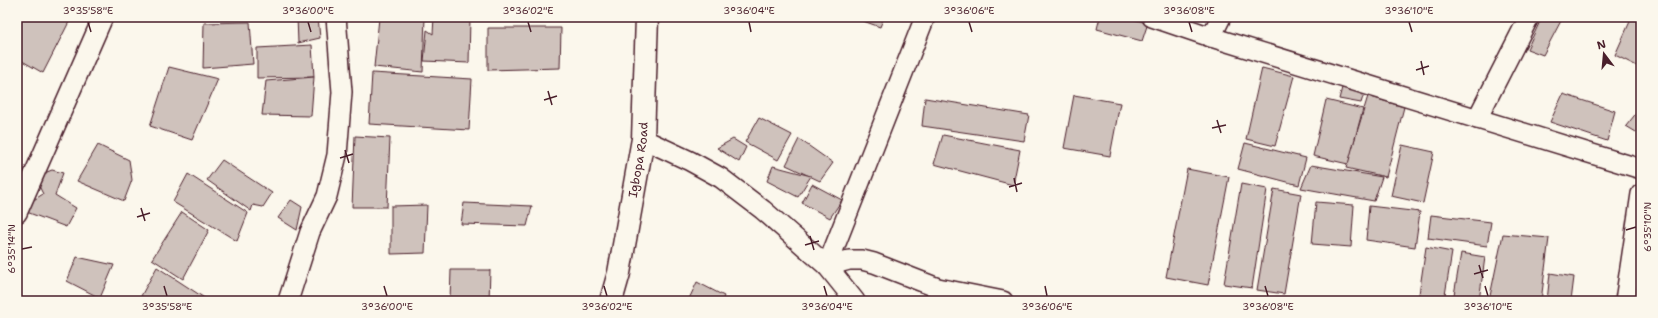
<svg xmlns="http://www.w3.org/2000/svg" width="1658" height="318" viewBox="0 0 1658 318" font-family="'Shantell Sans',sans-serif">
<rect width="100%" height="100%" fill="#fbf7ec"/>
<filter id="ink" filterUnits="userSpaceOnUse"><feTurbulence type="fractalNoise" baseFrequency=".025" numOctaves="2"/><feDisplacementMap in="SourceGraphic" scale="8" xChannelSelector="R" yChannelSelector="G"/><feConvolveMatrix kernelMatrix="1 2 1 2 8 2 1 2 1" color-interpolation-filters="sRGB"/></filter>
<g filter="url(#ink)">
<g fill="#cfc2bc" stroke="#4a1f2b">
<polygon points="17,17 64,17 70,20 43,73 17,58"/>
<polygon points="297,17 318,17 320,38 298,43"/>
<polygon points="384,17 425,17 423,72 374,67 379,18"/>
<polygon points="434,17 470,17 469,63 424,61 427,30 433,34"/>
<polygon points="852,17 884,17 880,27"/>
<polygon points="1100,17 1124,17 1148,23 1142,41 1097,29"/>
<polygon points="1542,17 1563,17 1543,55 1527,49"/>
<polygon points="1632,17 1641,21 1641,68 1615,55"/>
<polygon points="250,22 253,64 203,68 204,23"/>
<polygon points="488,28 561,28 560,68 488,70"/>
<polygon points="312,45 314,77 257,78 257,48"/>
<polygon points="169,67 218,79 192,140 150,126"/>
<polygon points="1262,68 1294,76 1275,146 1246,139"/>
<polygon points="372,73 472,79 469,130 369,124"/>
<polygon points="314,77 311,116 262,115 266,81"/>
<polygon points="1343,84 1365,90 1361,103 1339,99"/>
<polygon points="1563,94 1615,111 1607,141 1550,122"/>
<polygon points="1074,95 1120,103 1110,156 1064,148"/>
<polygon points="1368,96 1404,107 1386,177 1346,168"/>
<polygon points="1637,96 1641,97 1641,135 1626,126 1638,111"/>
<polygon points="925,98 1029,115 1024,141 922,126"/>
<polygon points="1326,100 1363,109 1348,164 1313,156"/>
<polygon points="759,118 792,135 778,160 745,142"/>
<polygon points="943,135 1020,150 1013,185 934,164"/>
<polygon points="355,136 390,138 387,207 352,207"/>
<polygon points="733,139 746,147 739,162 717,148"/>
<polygon points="799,139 833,163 820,181 786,165"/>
<polygon points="1245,143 1306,158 1299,185 1238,169"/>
<polygon points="98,145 129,160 132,180 124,201 77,181"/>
<polygon points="1402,145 1434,152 1423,203 1391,196"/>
<polygon points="222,160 272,193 263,207 253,205 251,211 207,180"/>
<polygon points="1311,165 1382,177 1374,201 1301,188"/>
<polygon points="773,166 811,176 798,197 767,181"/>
<polygon points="1187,169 1229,177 1208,285 1166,277"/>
<polygon points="52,170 63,173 55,195 76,208 66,227 24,211 29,203 43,194 38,184 42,174"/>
<polygon points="188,174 248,213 237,241 173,202"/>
<polygon points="812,184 842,200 830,218 802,203"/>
<polygon points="1241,184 1267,189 1252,288 1224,284"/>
<polygon points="1274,189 1301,194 1284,294 1257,290"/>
<polygon points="291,200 302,207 297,230 278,218"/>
<polygon points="1316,202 1354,205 1351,247 1312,244"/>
<polygon points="464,203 532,206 527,226 461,224"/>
<polygon points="427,205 425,253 391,254 391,206"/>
<polygon points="1369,206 1420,212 1415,247 1366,240"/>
<polygon points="182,212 209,230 183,279 152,259"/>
<polygon points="1431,215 1491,222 1487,246 1428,238"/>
<polygon points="1503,234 1549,238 1541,301 1489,301"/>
<polygon points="1426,247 1452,252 1444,301 1418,301"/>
<polygon points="1461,253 1485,257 1479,301 1453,301"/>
<polygon points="77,257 114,265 100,298 67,281"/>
<polygon points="157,267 209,301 149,301 141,296"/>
<polygon points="451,270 490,270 489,301 450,301"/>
<polygon points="1550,273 1574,277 1571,301 1547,301"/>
<polygon points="697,282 724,296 722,301 688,301"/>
</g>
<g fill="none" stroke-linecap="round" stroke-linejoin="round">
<g stroke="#4a1f2b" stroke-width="22">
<g id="street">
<polyline points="1152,17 1211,37 1221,17"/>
<polyline points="1211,37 1641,169"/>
<polyline points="1477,119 1529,17"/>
<polyline points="643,139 690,161 721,178 763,210 827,266 855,301"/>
<polyline points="17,213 103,17"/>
<polyline points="827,266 925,17"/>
<polyline points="827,266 849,260 862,260 874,263 938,288 1003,301"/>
<polyline points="288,301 310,232 327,196 337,155 342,92 336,17"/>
<polyline points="1625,301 1641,194"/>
</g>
</g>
<g stroke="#4a1f2b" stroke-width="25">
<g id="secondary">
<path id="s1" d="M611,301L619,273L643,139L647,17"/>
</g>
</g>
<use href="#street" stroke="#fbf7ec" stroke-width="19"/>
<use href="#secondary" stroke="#fbf7ec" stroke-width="22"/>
</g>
</g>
<path fill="none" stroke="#4a1f2b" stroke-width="1.5" d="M88,22L91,32M308,22L311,32M528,22L531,32M749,22L751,32M969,22L972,32M1189,22L1192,32M1409,22L1412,32M1421,61L1424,75M1416,70L1429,66M548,91L552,105M544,100L557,96M1217,120L1221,133M1212,128L1226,125M345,150L349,163M340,158L353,154M1014,178L1017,192M1009,187L1022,183M141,208L145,221M137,217L150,213M1626,230L1636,227M810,236L814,250M805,245L819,241M22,249L32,247M1479,265L1483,278M1474,274L1488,270M164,286L167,296M384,286L387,296M604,286L607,296M824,286L827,296M1045,286L1047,296M1265,286L1268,296M1485,286L1488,296"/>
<g text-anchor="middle" stroke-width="4" stroke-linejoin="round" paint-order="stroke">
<g font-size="12" fill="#4a1f2b" stroke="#fbf7ec">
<text dy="4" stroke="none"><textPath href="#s1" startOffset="144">Igbopa Road</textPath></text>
</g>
</g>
<rect width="1658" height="318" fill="none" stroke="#fbf7ec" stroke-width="44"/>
<g transform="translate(1604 54) rotate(344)" stroke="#fbf7ec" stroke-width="3" paint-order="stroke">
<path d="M0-3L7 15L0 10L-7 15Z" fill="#4a1f2b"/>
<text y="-6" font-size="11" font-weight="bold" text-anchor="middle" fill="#4a1f2b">N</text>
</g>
<rect x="22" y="22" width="1614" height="274" fill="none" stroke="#4a1f2b" stroke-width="1.5"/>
<g font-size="10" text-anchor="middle" fill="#4a1f2b">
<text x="88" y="14">3°35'58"E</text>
<text x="308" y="14">3°36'00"E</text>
<text x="528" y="14">3°36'02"E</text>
<text x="749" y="14">3°36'04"E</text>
<text x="969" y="14">3°36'06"E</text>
<text x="1189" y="14">3°36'08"E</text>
<text x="1409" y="14">3°36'10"E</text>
<text transform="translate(1647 227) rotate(-90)" y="4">6°35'10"N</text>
<text transform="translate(11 249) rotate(-90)" y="4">6°35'14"N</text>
<text x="167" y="310">3°35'58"E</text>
<text x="387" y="310">3°36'00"E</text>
<text x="607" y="310">3°36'02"E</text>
<text x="827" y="310">3°36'04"E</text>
<text x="1047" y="310">3°36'06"E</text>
<text x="1268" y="310">3°36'08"E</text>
<text x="1488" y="310">3°36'10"E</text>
</g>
</svg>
